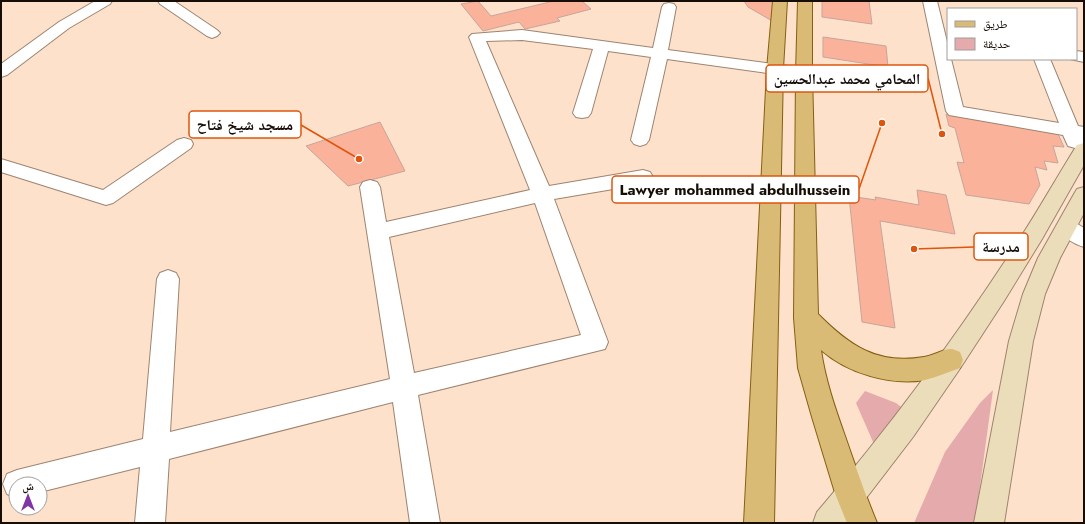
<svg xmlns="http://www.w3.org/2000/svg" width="1085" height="524" viewBox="0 0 1085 524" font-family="Jost,'Noto Naskh Arabic',sans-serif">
<rect width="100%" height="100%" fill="#fde1cb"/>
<g fill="#e5aaac">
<polygon points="993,390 975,523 914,523 945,452 980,403"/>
<polygon points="865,391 896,403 905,410 877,451 856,403"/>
</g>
<g fill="#fbb29b" stroke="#c6a59b">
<polygon points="478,1 491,16 554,1 582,1 591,9 557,18 560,21 525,29 519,22 483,31 461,4"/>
<polygon points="744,1 773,1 774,22 748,7"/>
<polygon points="822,1 869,1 872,24 822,17"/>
<polygon points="823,37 886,46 888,67 823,57"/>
<polygon points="946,114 1058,134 1064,147 1053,146 1058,163 1044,161 1047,170 1035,167 1040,185 1029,204 966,195 957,162 964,163 955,128 949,126"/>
<polygon points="380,122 405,171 348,186 306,146"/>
<polygon points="917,190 946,195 955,234 880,221 895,328 862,322 849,196 876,200 875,197 919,205"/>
</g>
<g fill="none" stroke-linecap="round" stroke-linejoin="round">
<g stroke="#9d8470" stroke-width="2">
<g id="street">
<polygon points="95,1 112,1 110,4 69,28 7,75 1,77 1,64 59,22"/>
<polygon points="158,1 174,1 217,30 220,33 217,36 212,38 207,36 160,4"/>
<polygon points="923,1 937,1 948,46 948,59 951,59 963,107 1059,123 1034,59 1050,59 1078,126 1084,127 1084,139 1083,139 1084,142 1082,146 1075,148 1068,146 1063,135 949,115 946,111"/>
<path d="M669,3L674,4L676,7L668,50L804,68L810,70L812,73L810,76L804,78L667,59L649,140L646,144L640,146L634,144L631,140L651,57L608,51L591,113L588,117L582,118L576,117L573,113L593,49L522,40L486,41L549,186L643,170L650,172L653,177L650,182L643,184L554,199L608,342L605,349L418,395L440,523H410L393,402L169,459L165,523H135L140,467L40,492V484H16V498L7,494L3,484L7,474L17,470L143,439L157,279L160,273L168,270L176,273L179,279L170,432L390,379L360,187L363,182L370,180L377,182L380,187L386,222L530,190L469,37L472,34L522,30L653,48L662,7L664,4ZM535,203L581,335L414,373L389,237Z"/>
<polygon points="1076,51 1084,52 1084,62 1070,59 1076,59"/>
<polygon points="184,138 191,140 193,144 191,148 113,203 106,205 1,172 1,159 103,190 177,140"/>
<path d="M1067,219L1074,222L1084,228V247C1074,244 1062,237 1057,227L1060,222Z"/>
</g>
</g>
<g stroke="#9d8470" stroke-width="2">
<g id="secondary">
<path d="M1084,143V165L1042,239L1004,301L959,370L913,437L847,523H813L817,512C890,427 956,337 1017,243C1038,211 1057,177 1077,145Z"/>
<polygon points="1084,187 1084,213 1060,258 1045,294 1033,341 1004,523 974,523 1009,341 1023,294 1038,258 1074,194 1077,189"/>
</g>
</g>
<g stroke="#856012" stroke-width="2">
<g id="primary">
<polygon points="773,1 787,1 783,69 774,523 744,523 767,69"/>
<path d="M798,1H812V73L818,314C850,346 877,365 924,357C933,356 943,349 951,349C954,349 957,351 960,352L963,360L960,368C948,372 937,377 925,380C890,386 847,373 821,350C825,379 835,408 845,436C855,465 865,494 877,523H847L836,496L812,417L798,368L794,318L796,73Z"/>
</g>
</g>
<use href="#street" fill="#fff" fill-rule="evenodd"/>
<use href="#secondary" fill="#ecddba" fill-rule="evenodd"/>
<use href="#primary" fill="#dabb75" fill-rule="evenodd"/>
</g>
<path fill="none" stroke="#de550c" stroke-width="1.5" d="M942 134L928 78M359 159L301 125M882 123L859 189M914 249L974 247"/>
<g fill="#de550c" stroke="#fff" stroke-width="1.5">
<circle cx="942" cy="134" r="4"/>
<circle cx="359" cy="159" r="4"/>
<circle cx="882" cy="123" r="4"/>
<circle cx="914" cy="249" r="4"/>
</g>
<g fill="#fff" stroke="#de550c" stroke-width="1.5">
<rect x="766" y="65" width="162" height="27" rx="4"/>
<rect x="189" y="111" width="112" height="27" rx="4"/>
<rect x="612" y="176" width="247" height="27" rx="4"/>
<rect x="974" y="233" width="54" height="27" rx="4"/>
</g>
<g font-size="15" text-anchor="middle" font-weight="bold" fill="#160d06">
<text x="847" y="84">المحامي محمد عبدالحسين</text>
<text x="245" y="130">مسجد شيخ فتاح</text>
<text x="735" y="195">Lawyer mohammed abdulhussein</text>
<text x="1001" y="252">مدرسة</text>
</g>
<rect width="1085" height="524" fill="none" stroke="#160d06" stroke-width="4"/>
<rect x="947" y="8" width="130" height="52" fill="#ffffff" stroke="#a29e9b"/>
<rect x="955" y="21" width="20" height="6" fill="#dabb75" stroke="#a29e9b"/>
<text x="983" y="28" font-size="12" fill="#160d06">طريق</text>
<rect x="955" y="38" width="20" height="12" fill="#e5aaac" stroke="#a29e9b"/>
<text x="983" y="48" font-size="12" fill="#160d06">حديقة</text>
<g transform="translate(28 496)"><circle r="19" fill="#ffffff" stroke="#a29e9b"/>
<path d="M0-3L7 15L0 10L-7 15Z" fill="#8034a6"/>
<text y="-6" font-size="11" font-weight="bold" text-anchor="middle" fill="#160d06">ش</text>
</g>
</svg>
